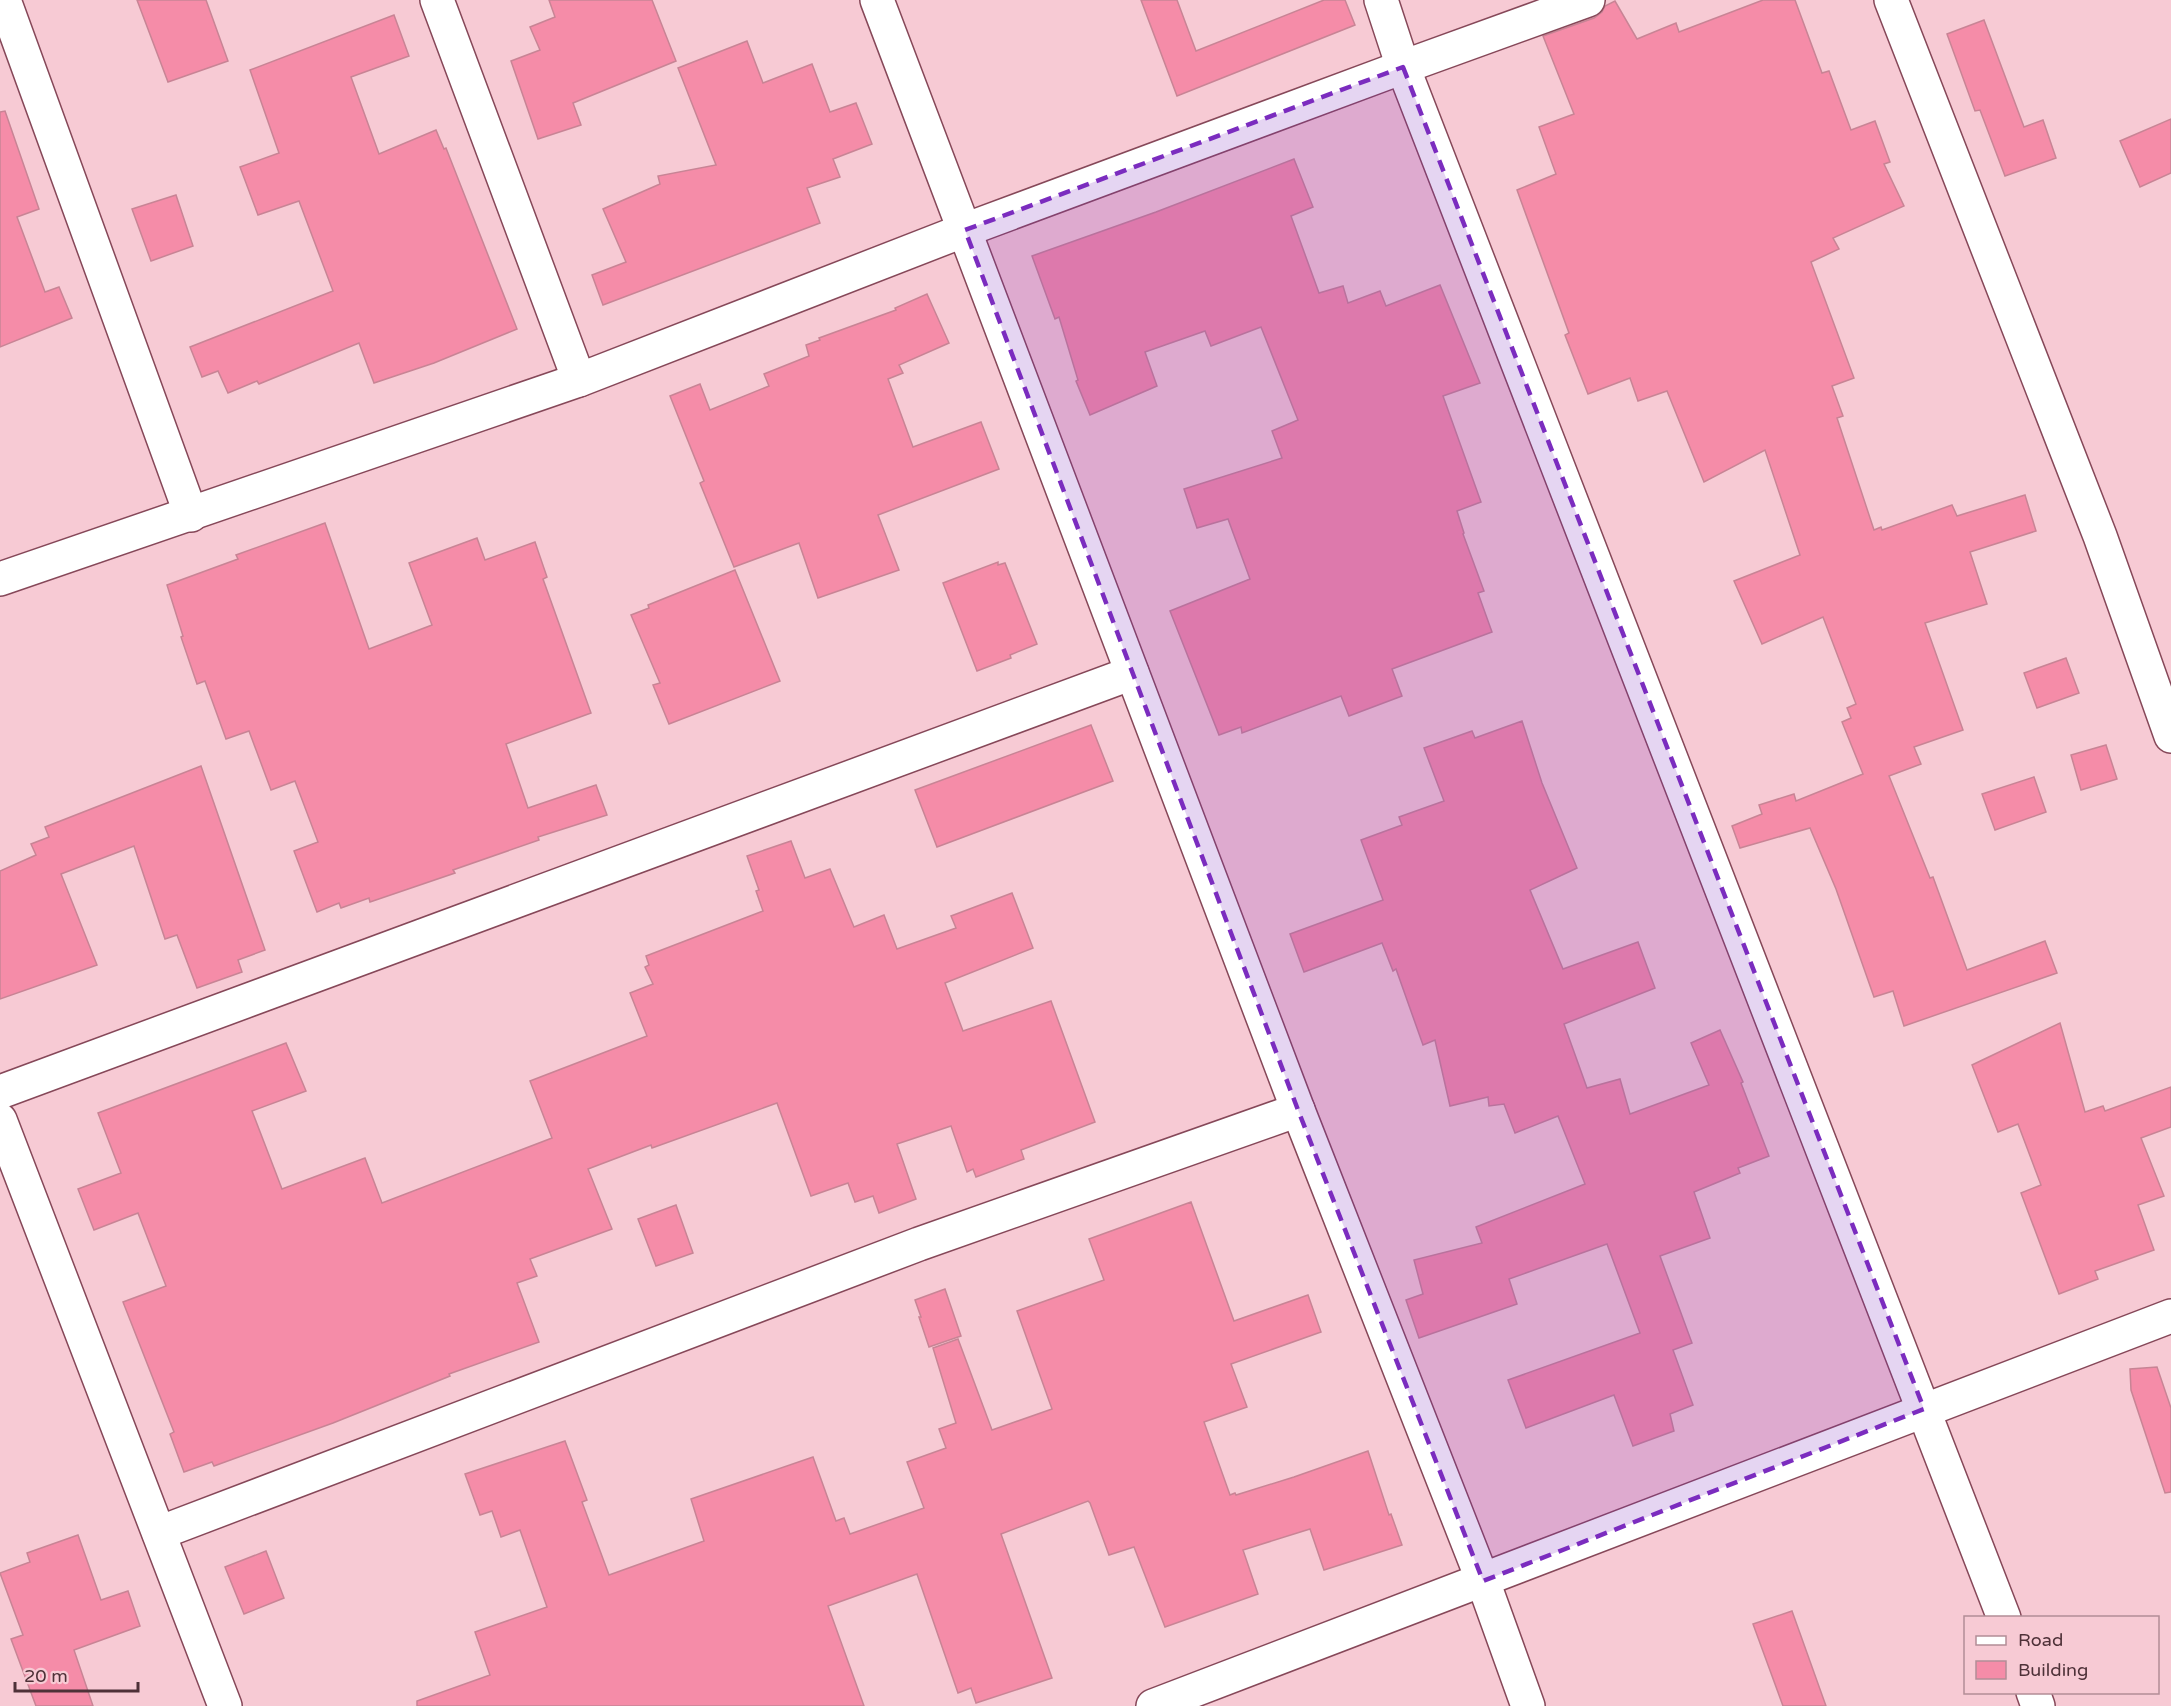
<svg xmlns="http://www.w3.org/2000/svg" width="2171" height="1706" viewBox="0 0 2171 1706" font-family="'Varela Round',sans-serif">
<rect width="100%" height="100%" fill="#f7cad4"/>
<g fill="#f58ca8" stroke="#c88495" stroke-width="1.5">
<polygon points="137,0 206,0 228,61 168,82"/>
<polygon points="549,0 652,0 676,61 573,103 581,125 538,139 511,61 540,50 530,27 555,17"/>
<polygon points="1141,0 1177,0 1196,51 1324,0 1345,0 1355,25 1177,96"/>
<polygon points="1763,0 1795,0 1822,73 1829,71 1851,130 1875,121 1890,162 1884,164 1904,206 1833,238 1839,249 1811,262 1854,378 1832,386 1843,416 1837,418 1874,530 1881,527 1882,530 1952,505 1957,516 2025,495 2036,531 1970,552 1987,604 1925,623 1963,730 1914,747 1921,764 1889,776 1930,878 1933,877 1967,970 2045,941 2057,973 1904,1026 1893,991 1874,997 1836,889 1810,828 1740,848 1732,826 1762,814 1759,805 1794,794 1796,801 1863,774 1842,722 1851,718 1847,708 1856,704 1823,617 1762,644 1734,581 1800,555 1765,450 1704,482 1667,391 1638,401 1630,378 1588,394 1565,335 1569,333 1517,190 1556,174 1539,127 1574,114 1543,36 1594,18 1602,12 1605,6 1615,1 1637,39 1676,23 1679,32"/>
<polygon points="394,15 409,56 351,77 379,154 436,130 444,149 446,148 517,329 434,363 374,383 359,343 259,384 257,381 228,393 218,371 202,377 190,347 333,291 299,201 258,215 240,167 279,153 250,70"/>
<polygon points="1984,20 2024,127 2043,120 2056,158 2005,176 1980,110 1975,111 1947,34"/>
<polygon points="747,41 763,83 812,64 830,112 856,103 872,144 833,159 840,177 807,188 820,223 603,305 592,275 626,262 603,209 660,184 658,176 716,165 678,68"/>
<polygon points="5,111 39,209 17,217 45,292 59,287 72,318 0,347 0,112"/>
<polygon points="2171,119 2171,173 2140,187 2120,141"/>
<polygon points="1294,159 1313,207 1291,216 1319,293 1343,286 1348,303 1380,291 1386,306 1440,285 1480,383 1443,396 1481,502 1457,511 1464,533 1463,534 1484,591 1478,593 1492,632 1392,669 1402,696 1349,716 1341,696 1242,733 1241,727 1219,735 1170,611 1250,579 1228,519 1197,528 1184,489 1282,458 1272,431 1298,420 1261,327 1211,346 1205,331 1145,352 1157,386 1090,415 1076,381 1078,380 1059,317 1055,319 1032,256 1156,212"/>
<polygon points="176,195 193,246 151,261 132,209"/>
<polygon points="927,294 949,343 899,365 903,373 888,379 913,447 981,422 999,469 878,515 899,570 818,598 799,543 734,567 700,483 704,481 670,396 700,384 710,410 769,386 764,374 809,356 806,345 820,340 819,338 896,310 895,308"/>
<polygon points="325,523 369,649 432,625 409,563 477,538 485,560 535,542 547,577 543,579 591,713 506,744 528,808 596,785 607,815 538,837 539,840 453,870 455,873 370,902 369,898 341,908 339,903 317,912 294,851 318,842 295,781 271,790 249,731 226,739 205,681 197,684 181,637 183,636 167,585 238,559 236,555"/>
<polygon points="998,562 998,565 1005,563 1037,644 1010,655 1011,658 977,671 943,583"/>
<polygon points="735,570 780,681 669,724 653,685 660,683 631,615 649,608 648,605"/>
<polygon points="2066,658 2079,693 2037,708 2024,673"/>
<polygon points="1522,721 1542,783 1577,868 1530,890 1563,969 1638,942 1655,988 1564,1024 1587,1088 1620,1079 1630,1114 1709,1085 1691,1043 1720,1030 1743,1082 1741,1083 1769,1156 1738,1168 1740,1173 1694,1192 1710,1238 1660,1256 1692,1343 1673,1350 1693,1405 1670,1414 1674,1431 1633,1446 1614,1395 1526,1428 1508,1380 1640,1333 1607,1244 1509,1279 1517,1304 1419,1338 1406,1300 1423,1294 1414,1260 1482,1243 1476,1227 1585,1184 1558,1116 1515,1133 1504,1104 1489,1106 1488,1097 1450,1106 1435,1040 1423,1045 1396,969 1393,971 1382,943 1304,972 1290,934 1383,900 1361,840 1402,825 1399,817 1444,801 1424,748 1472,731 1475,738"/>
<polygon points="1091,725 1113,781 937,847 915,790"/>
<polygon points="2106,745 2117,779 2081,790 2071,755"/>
<polygon points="201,766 265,950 238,960 242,972 197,988 177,935 165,939 134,846 61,874 97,965 0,999 0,871 36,855 31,844 49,837 45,827"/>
<polygon points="2034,777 2046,812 1995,830 1982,794"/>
<polygon points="791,841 805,878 830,869 854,927 884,915 897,949 956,928 951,916 1012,893 1033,948 945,983 963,1031 1051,1001 1095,1122 1021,1150 1024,1159 976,1177 973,1169 967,1172 951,1126 897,1144 916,1199 879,1213 873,1196 855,1202 848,1183 811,1196 777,1103 652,1148 651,1145 588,1169 612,1229 530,1259 537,1276 517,1283 539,1342 449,1374 450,1376 333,1423 214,1466 212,1462 184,1472 170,1434 174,1432 123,1302 166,1286 138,1213 94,1230 78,1189 121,1173 98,1113 286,1043 306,1091 252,1111 282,1189 365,1158 382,1203 552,1138 530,1081 647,1036 630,993 653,984 645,967 649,965 646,956 763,911 756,891 759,890 747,856"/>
<polygon points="2060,1023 2085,1112 2103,1106 2105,1111 2171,1087 2171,1127 2141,1138 2164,1196 2138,1205 2154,1250 2095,1271 2098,1279 2059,1294 2021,1193 2041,1185 2018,1124 1998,1132 1972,1065"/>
<polygon points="1191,1202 1234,1321 1308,1295 1321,1332 1231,1364 1247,1407 1204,1422 1230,1495 1235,1493 1236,1495 1294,1477 1368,1451 1389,1515 1391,1514 1402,1545 1324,1570 1310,1529 1243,1550 1258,1594 1165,1627 1134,1547 1109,1555 1090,1503 1088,1501 1001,1534 1052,1678 976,1703 971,1688 958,1693 917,1574 828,1606 864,1706 417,1706 417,1701 490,1675 475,1632 547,1607 520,1530 501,1537 492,1511 480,1515 465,1474 565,1441 587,1500 582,1502 609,1575 704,1541 691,1499 813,1457 836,1521 844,1518 850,1534 924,1508 907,1462 946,1448 939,1429 956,1423 933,1348 958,1339 992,1430 1052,1409 1017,1311 1104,1280 1089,1239"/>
<polygon points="676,1205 693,1253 656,1266 638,1219"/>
<polygon points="945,1289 961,1336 929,1347 919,1317 921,1317 915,1300"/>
<polygon points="2157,1367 2171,1408 2171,1492 2165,1493 2131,1390 2130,1369"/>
<polygon points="78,1535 101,1600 128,1591 140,1626 74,1650 93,1706 36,1706 11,1639 23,1635 0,1573 30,1562 27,1553"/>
<polygon points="266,1551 284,1598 244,1614 225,1567"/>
<polygon points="1792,1611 1826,1706 1783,1706 1753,1624"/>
</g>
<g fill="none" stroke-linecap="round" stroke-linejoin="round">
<g stroke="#864859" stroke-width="36">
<g id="street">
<polyline points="4,0 191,515"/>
<polyline points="437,0 579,380"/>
<polyline points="877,0 1298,1110 1483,1581 1528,1706"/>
<polyline points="1381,0 1403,67 2004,1618"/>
<polyline points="1891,0 2100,536 2171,736"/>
<polyline points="0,579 579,380 965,230 1403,67 1588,0"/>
<polyline points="0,1092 1132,673"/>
<polyline points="0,1120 225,1706"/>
<polyline points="159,1533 919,1244 1298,1110"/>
<polyline points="2033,1692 2038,1706"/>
<polyline points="1153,1706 2171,1316"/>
</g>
</g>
<use href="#street" stroke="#fff" stroke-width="33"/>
</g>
<path fill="#7b2cbf" fill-opacity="0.2" stroke="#7b2cbf" stroke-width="4.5" stroke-dasharray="12 8" stroke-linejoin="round" d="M1403,67L1924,1409L1483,1581L1298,1110L965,230Z"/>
<rect x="1964" y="1616" width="195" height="78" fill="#f7cad4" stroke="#b38d96" stroke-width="1.5"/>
<rect x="1976" y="1636" width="30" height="9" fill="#ffffff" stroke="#b38d96" stroke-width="1.5"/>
<text x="2018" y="1646" font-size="18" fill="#4e3138">Road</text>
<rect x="1976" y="1661" width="30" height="18" fill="#f58ca8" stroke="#b38d96" stroke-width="1.5"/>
<text x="2018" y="1676" font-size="18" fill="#4e3138">Building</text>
<path d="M15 1682v9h123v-9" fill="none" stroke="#4e3138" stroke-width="3"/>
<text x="24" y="1682" font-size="18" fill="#4e3138" stroke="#f7cad4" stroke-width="4.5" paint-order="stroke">20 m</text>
</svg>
